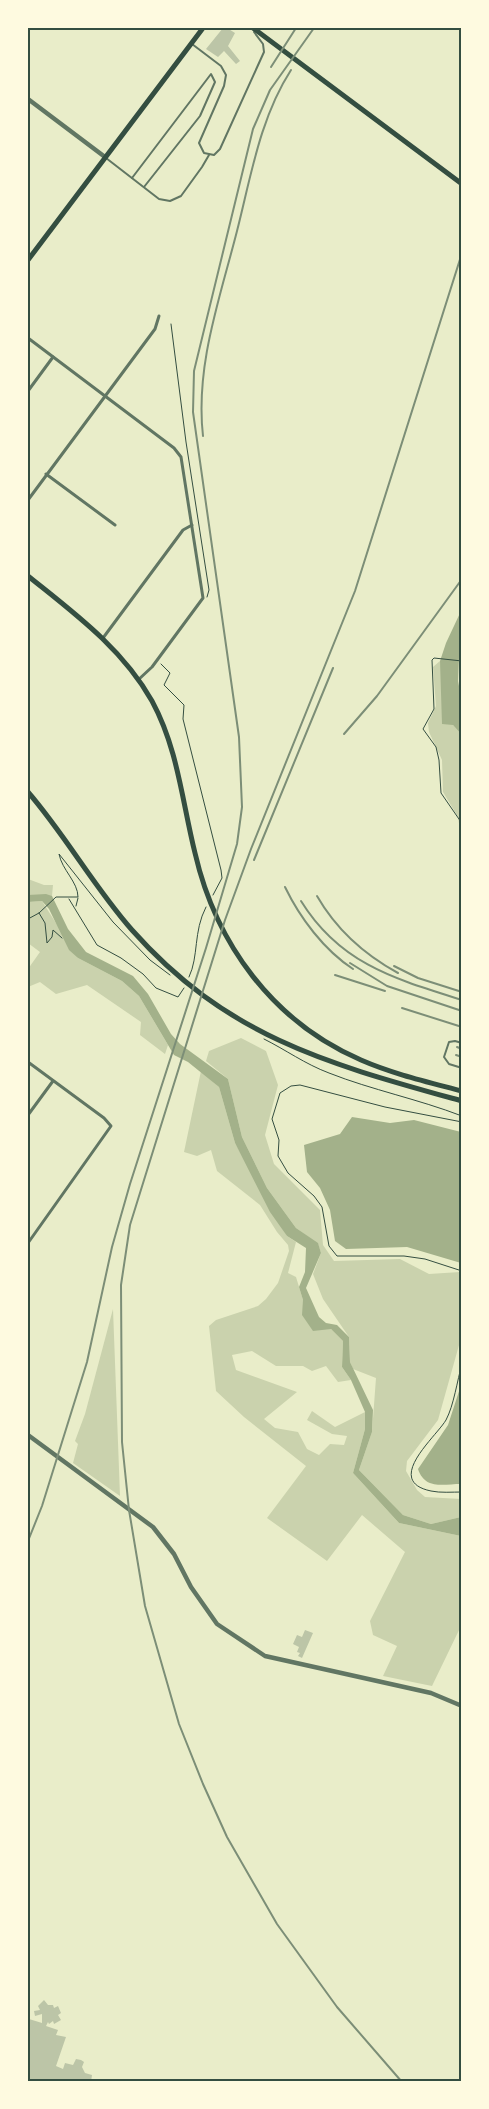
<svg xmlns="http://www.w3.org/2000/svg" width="489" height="2109" viewBox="0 0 489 2109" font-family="'Noto Sans',sans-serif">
<rect width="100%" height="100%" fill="#e9edc9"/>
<g fill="#cad2ad">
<polygon points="440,661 453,725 461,734 461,836 458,817 443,792 442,760 429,732 428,723 436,706 433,667"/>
<polygon points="28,879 44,885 53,885 52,896 28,895"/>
<polygon points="42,901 78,958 122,981 139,996 168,1045 165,1054 140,1035 141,1022 87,985 56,994 40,982 28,987 28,969 40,952 28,943 28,902"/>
<polygon points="241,1038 266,1051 278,1085 265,1135 274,1164 320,1210 323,1245 334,1261 400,1259 429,1274 460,1272 461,1274 461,1338 438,1420 407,1461 406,1471 417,1490 425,1497 461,1499 461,1517 431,1524 403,1515 359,1470 372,1432 376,1378 353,1369 350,1362 349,1337 323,1299 313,1274 321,1253 318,1244 296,1228 267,1188 242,1137 228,1079 206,1061 209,1051"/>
<polygon points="201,1071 219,1087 235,1143 287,1236 296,1242 288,1273 296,1277 303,1300 303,1315 331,1329 343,1341 342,1367 351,1380 338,1382 326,1366 312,1371 303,1366 276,1366 252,1351 232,1355 236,1370 297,1392 264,1419 275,1428 298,1432 307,1449 319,1455 330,1444 344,1445 347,1436 332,1434 307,1420 312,1411 335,1427 365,1412 365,1429 353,1473 399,1523 461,1536 461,1626 432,1686 383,1676 397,1646 373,1635 370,1621 405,1552 362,1515 327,1561 267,1518 306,1466 244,1417 216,1391 209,1326 216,1320 258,1306 266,1299 278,1283 289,1251 288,1245 277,1232 260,1205 217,1171 211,1150 197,1156 184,1152"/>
<polygon points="113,1309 120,1496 73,1463 78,1444 75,1441 85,1414"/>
</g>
<g fill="#a3b18a">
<polygon points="461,611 458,681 461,696 461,734 453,725 442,724 440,661 446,643"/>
<polygon points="46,894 52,896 68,929 86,952 133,976 148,994 171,1034 180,1044 228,1079 242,1137 267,1188 296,1228 318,1243 321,1253 306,1288 319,1317 326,1323 337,1325 349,1337 350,1362 373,1410 372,1432 359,1470 403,1515 431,1524 461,1517 461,1536 399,1523 353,1473 365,1429 365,1412 351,1380 342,1367 343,1341 331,1329 313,1331 302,1315 303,1300 299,1287 305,1272 306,1248 287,1236 270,1212 235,1143 219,1087 188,1062 174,1055 139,996 122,981 78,958 69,950 49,909 42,901 28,902 28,895"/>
<polygon points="352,1117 390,1123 414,1120 461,1132 461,1263 407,1247 346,1249 335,1241 330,1210 320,1188 307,1172 304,1145 340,1134"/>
<path d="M461,1385V1484C443,1484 425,1490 418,1469L448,1425Z"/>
</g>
<g fill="#bcc5a7">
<polygon points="223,28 227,28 235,33 228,46 240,61 236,64 224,51 218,57 206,49"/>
<polygon points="305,1630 313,1633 302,1658 298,1656 300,1653 297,1652 299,1647 293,1644 297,1635 302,1637"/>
<polygon points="44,2000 48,2005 53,2005 54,2008 58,2006 61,2013 58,2015 61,2020 54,2024 53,2021 49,2024 48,2022 46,2026 58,2030 56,2035 66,2037 56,2066 63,2069 65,2063 73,2065 76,2059 81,2060 84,2062 82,2067 85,2073 92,2075 91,2082 67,2079 64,2082 28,2082 28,2024 29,2019 42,2023 42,2014 35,2016 34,2011 40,2010 38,2006"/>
</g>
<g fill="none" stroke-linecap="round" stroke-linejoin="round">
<g stroke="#344e41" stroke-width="1">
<polyline points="171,324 186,442 209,590 207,597"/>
<polyline points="462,661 434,658 432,660 434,709 423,729 436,747 439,760 441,793 461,822 462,830"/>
<polyline points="161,664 170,673 164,685 184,705 183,719 221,870 222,878 213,895"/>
<polyline points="69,899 97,945 121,958 143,974 156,988 178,997 184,988"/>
<polyline points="76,906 78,898"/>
<polyline points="39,913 45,923 47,943 52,937 53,930 62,938"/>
<path d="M28,919L39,913L56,897H78C78,882 62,870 59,854L113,922L150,960L170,975"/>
<path d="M189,977C199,956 193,932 206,907"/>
<path d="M264,1039C286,1050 305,1064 329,1073C372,1090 418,1099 462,1116"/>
<polyline points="462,1122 385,1107 300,1085 291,1086 280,1093 272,1119 279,1140 278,1156 288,1173 314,1196 322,1207 329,1246 337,1256 404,1256 425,1259 462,1271"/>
<path d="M462,1364C457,1381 454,1405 446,1420C436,1437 383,1481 431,1491C440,1493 452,1492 462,1492"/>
</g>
<g stroke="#617663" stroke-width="2">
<polyline points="192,44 221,66 226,75 224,86 199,143 204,153 214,155 220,149 264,52 263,44 254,32"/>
<polyline points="106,158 159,199 170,201 181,196 202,167 209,155"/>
<polyline points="132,178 211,74 215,82 200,116 144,187"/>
<polyline points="462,1043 455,1041 449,1042 444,1057 449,1064 462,1068"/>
</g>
<g stroke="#617663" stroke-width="3">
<polyline points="28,338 174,448 181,457 203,598 152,667 138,680"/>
<polyline points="28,391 53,357"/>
<polyline points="46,474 115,525"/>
<polyline points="28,500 155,329 159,316"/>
<polyline points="103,638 183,530 192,525"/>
<polyline points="28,1062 104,1118 111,1126 28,1243"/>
<polyline points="28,1115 53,1081"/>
</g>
<g stroke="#617663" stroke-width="4.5">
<polyline points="28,99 105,157"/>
<polyline points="28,1435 153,1527 174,1554 191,1587 217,1624 265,1656 431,1693 462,1706"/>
</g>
<g stroke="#344e41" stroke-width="5">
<polyline points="253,28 462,184"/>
<polyline points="28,260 203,28"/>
<path d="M28,576C74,613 122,648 152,701C178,749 182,801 195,853C216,944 273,1022 361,1060C393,1074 428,1082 462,1091"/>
<path d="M28,792C66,836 94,887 132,930C228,1038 329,1064 462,1101"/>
</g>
<g stroke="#7c8e77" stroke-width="2">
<polyline points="271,67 296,28"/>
<path d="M203,436C195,366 220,298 237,231C251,176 260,118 291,70"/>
<polyline points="344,734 377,696 462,579"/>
<polyline points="254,860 333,668"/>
<path d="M285,887C300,918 324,950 353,969"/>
<path d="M317,896C336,929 365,955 398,973"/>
<path d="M301,901C340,964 395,979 462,1000"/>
<polyline points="350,963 387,986 462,1011"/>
<polyline points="394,966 418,978 462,992"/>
<polyline points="335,975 385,991"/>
<polyline points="402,1008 462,1027"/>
<polyline points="457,1047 462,1049"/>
<polyline points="456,1055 462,1057"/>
<polyline points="28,1541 42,1506 87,1362 112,1247 130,1184 206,948 237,844 242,807 239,737 193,412 194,371 253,129 270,90 314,28"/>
<polyline points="402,2082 337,2007 277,1924 227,1837 203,1784 179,1724 145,1606 129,1510 122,1442 121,1285 130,1225 225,920 251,849 355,591 462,253"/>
</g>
</g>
<rect width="489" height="2109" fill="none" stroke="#fefae0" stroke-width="58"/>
<rect x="29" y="29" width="431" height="2051" fill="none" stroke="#344e41" stroke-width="2"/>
</svg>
